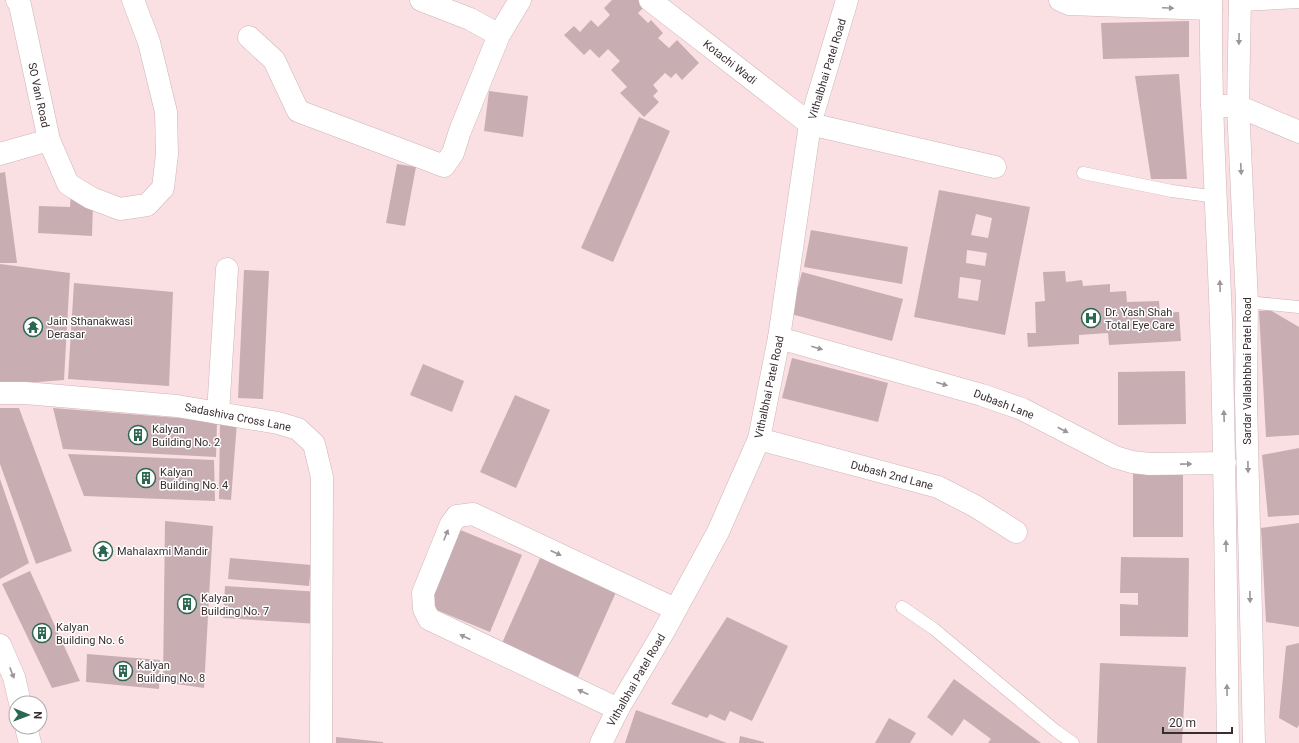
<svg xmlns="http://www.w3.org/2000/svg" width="1299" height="743" viewBox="0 0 1299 743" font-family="Roboto,sans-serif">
<rect width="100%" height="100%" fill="#fadfe3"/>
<g fill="#c8aeb2" fill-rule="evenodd">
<polygon points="612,0 638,0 644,7 638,13 648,23 651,20 663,33 658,38 669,48 677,40 699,63 682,80 676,73 671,78 665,73 653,85 658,91 653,96 659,102 644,117 620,93 627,87 611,70 620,61 608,49 599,58 590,49 584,55 564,35 574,26 580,32 591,20 598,27 610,15 604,8"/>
<polygon points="1189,21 1189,57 1103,59 1101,23"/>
<polygon points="1179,74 1187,179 1151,179 1135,76"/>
<polygon points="489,91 528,96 523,137 484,131"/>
<polygon points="639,117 670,131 613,262 581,248"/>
<polygon points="397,164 416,167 405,226 386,223"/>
<polygon points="5,172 17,263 0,263 0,173"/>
<path d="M939,190L1030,207L1005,335L914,317ZM976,214L992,218L988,238L971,235ZM967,250L987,253L985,266L966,263ZM960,277L981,280L978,301L958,298Z"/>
<polygon points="71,192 93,204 92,236 38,233 39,206 70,207"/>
<polygon points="811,230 908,247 902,284 804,267"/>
<polygon points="0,264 70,273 64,380 0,385"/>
<polygon points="244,270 269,271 263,399 238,398"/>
<polygon points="1065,271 1066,282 1082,280 1083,286 1110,284 1110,292 1126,291 1127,302 1159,301 1160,313 1179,312 1181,341 1109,345 1108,333 1079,335 1079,344 1028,347 1027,333 1036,333 1035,302 1045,301 1043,272"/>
<polygon points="802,272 903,299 892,341 791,314"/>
<polygon points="74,283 173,292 169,386 68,379"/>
<polygon points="1270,310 1299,327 1299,435 1266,437 1259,311"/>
<polygon points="792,358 888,383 878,422 782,398"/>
<polygon points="423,364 464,381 452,412 410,395"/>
<polygon points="1185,371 1186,424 1118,425 1118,372"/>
<polygon points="515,395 550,410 516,488 480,472"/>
<polygon points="0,408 19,408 72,551 36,564 0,464"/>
<polygon points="53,408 217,421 216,457 63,449"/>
<polygon points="220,421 237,422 231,500 219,499"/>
<polygon points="1299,448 1299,515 1268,517 1262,455"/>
<polygon points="68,454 214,460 215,501 84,496"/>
<rect x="1133" y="473" width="50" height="64"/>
<polygon points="0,479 29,563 0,579"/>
<polygon points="165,521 213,526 204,688 163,682"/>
<polygon points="1299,523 1299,627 1266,622 1261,528"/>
<polygon points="458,529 522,555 490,632 427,606"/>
<polygon points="541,556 617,590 578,677 502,643"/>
<polygon points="1121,557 1189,558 1188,637 1120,636 1120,604 1138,605 1138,593 1120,593"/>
<polygon points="230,558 311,565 309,586 228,579"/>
<polygon points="30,571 80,681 52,688 2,584"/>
<polygon points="225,586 321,592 319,624 223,618"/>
<polygon points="727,617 788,646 752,721 730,711 725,721 710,714 707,718 671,704"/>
<polygon points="1299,643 1299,725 1297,728 1279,718 1286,646"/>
<polygon points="87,654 160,660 159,689 86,682"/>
<polygon points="1100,663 1186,667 1182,743 1097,743"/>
<polygon points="954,679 1041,743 988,743 991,739 964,719 952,736 927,717"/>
<polygon points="636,710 727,743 625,743"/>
<polygon points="889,718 916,733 910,743 875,743"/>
<polygon points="740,736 764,742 764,743 739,743"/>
<polygon points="336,737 383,742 383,743 336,743"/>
</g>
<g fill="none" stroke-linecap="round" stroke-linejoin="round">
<g stroke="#ceb5b9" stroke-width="13">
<g id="lane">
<polyline points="1240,5 1299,2"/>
<polyline points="1083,173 1172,191 1217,197"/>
<polyline points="1247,302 1299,307"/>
<polyline points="902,607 934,629 1056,731 1073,743"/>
</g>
</g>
<g stroke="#ceb5b9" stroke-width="23">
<g id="street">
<polyline points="17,0 20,5 49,140 68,184 91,198 120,209 147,205 163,188 167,154 166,112 149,42 133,0"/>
<polyline points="421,0 470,19 499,35"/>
<polyline points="650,0 810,124 995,167"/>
<polyline points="1060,0 1069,4 1211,9"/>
<polyline points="249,37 274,60 298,111 444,166 453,153 460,131 499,35 520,0"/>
<polyline points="1212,106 1238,106 1299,132"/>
<polyline points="0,154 49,140"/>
<polyline points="779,338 982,395 1022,409 1115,457 1132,462 1150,464 1225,463"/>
<polyline points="0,393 25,393 177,406 278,423 298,429 314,444 322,477 321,743"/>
<polyline points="218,413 227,269"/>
<polyline points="759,439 938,487 975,506 1016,532"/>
<polyline points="0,645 14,677 20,703"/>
<polyline points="618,709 429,619 424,609 423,593 451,524 457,516 473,514 675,609"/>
<polyline points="26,727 30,743"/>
</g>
</g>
<g stroke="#ceb5b9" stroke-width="23">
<g id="secondary">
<path d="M1211,0C1210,107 1217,214 1221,321C1225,462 1226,602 1228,743"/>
<polyline points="1240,0 1238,106 1247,302 1246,399 1254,743"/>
<polyline points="601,743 618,709 664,631 718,532 759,439 779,338 810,124 847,0"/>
</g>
</g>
<use href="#lane" stroke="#fff" stroke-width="12"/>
<use href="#street" stroke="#fff" stroke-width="22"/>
<use href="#secondary" stroke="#fff" stroke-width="22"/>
</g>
<defs><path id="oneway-solid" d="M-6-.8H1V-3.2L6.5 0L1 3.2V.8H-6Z"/></defs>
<g fill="#9c9698">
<use href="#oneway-solid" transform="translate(1168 8) rotate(2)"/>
<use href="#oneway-solid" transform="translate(1239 39) rotate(91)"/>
<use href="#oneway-solid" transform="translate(1241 169) rotate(87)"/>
<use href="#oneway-solid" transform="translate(1220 286) rotate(-92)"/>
<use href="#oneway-solid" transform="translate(817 348) rotate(16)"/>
<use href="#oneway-solid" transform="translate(942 384) rotate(16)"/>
<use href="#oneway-solid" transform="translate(1224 416) rotate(-92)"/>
<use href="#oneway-solid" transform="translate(1063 430) rotate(27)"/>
<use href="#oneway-solid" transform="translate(1186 464) rotate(-1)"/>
<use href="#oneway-solid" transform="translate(1248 467) rotate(89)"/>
<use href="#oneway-solid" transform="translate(446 535) rotate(-68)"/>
<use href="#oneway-solid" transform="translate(1226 546) rotate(-91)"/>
<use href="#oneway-solid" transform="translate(556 553) rotate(25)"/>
<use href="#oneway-solid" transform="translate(1250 597) rotate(89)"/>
<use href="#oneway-solid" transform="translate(465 637) rotate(-155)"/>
<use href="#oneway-solid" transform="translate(12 673) rotate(69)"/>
<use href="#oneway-solid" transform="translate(1227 690) rotate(-91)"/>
<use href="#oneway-solid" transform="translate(583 692) rotate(-155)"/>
</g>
<defs>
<g id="hospital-ring" transform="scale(1)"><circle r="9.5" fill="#fff" stroke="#2b6751" stroke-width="1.5"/><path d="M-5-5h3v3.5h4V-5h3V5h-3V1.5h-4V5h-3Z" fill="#2b6751"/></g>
<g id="temple-ring" transform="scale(1)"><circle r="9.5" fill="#fff" stroke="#2b6751" stroke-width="1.5"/><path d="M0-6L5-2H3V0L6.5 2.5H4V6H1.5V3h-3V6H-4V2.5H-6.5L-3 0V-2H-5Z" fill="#2b6751"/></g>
<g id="building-ring" transform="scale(1)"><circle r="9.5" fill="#fff" stroke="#2b6751" stroke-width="1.5"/><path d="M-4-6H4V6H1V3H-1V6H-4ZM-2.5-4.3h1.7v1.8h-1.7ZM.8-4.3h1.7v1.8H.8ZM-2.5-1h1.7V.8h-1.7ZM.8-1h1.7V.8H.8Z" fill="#2b6751"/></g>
</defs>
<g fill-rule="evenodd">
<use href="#hospital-ring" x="1091" y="318"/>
<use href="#temple-ring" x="33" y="327"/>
<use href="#building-ring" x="138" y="435"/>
<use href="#building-ring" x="146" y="478"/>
<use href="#temple-ring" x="103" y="551"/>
<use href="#building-ring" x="187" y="604"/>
<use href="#building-ring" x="42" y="633"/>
<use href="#building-ring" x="123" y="671"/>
</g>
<g text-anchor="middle" stroke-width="3" stroke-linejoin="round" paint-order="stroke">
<g font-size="11" fill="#382e30" stroke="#fff">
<text transform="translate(730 62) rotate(38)" y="4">Kotachi Wadi</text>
<text transform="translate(827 69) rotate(-73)" y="4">Vithalbhai Patel Road</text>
<text transform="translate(39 95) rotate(78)" y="4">SO Vani Road</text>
<text transform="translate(1247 371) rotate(-90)" y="4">Sardar Vallabhbhai Patel Road</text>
<text transform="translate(769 387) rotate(-78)" y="4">Vithalbhai Patel Road</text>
<text transform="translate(1004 404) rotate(21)" y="4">Dubash Lane</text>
<text transform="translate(238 417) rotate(11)" y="4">Sadashiva Cross Lane</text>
<text transform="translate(892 475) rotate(15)" y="4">Dubash 2nd Lane</text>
<text transform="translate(636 680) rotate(-60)" y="4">Vithalbhai Patel Road</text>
</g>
<g font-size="11" fill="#382e30" stroke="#fff" text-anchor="start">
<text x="1105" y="316">Dr. Yash Shah<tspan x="1105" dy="13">Total Eye Care</tspan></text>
<text x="47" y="325">Jain Sthanakwasi<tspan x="47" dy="13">Derasar</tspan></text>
<text x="152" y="433">Kalyan<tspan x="152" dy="13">Building No. 2</tspan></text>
<text x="160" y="476">Kalyan<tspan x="160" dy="13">Building No. 4</tspan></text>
<text x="117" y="555">Mahalaxmi Mandir</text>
<text x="201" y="602">Kalyan<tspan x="201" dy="13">Building No. 7</tspan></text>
<text x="56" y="631">Kalyan<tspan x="56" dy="13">Building No. 6</tspan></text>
<text x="137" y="669">Kalyan<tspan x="137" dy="13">Building No. 8</tspan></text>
</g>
</g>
<g transform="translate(28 715) rotate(91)"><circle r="19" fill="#ffffff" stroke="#afabac"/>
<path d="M0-3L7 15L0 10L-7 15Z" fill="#2b6751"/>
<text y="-6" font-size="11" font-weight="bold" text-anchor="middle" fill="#382e30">N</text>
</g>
<path d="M1163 727v6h69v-6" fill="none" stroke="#382e30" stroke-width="2"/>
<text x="1169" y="727" font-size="12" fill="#382e30" stroke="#ffffff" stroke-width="3" paint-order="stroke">20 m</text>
</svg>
